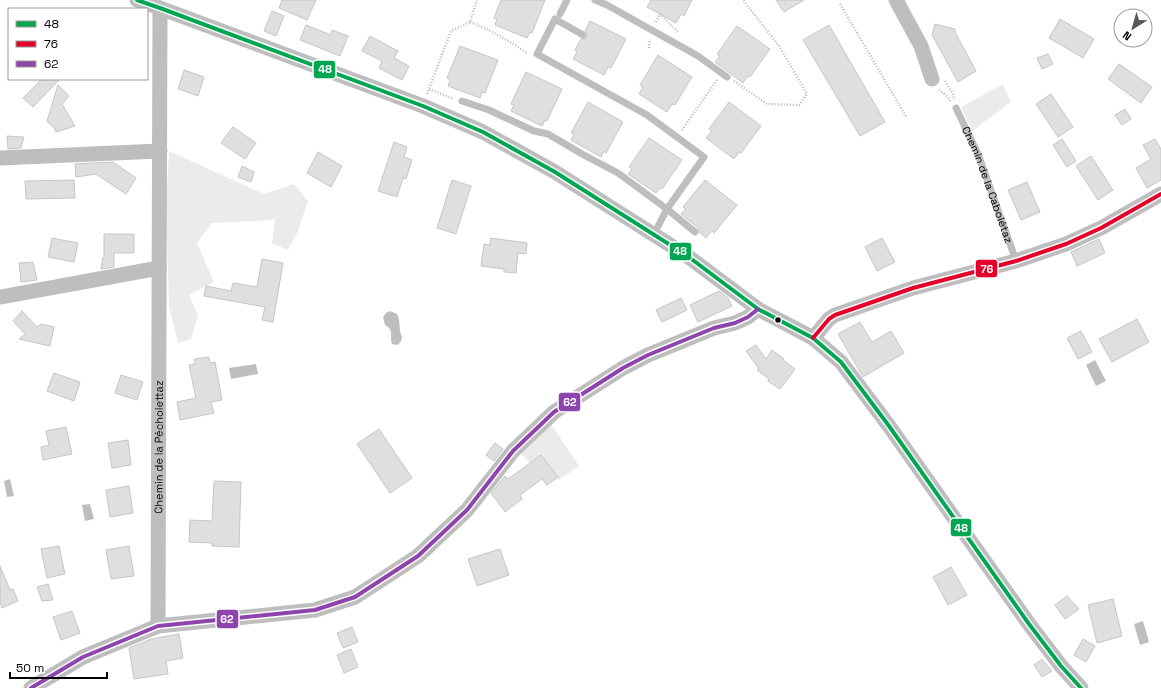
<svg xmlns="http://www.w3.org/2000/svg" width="1161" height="688" viewBox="0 0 1161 688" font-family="'Space Grotesk',sans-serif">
<rect width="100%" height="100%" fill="#fff"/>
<g fill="#ebebeb">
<polygon points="1003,84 1011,102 972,131 961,107"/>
<polygon points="169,151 264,194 294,184 308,201 298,231 288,250 272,243 275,219 258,221 212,223 197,243 214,282 189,295 198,315 191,339 178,343 169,307 166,204"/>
<polygon points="549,421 579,466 559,480 541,455 530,463 518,451"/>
</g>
<g fill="#bebebe">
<path d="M390,311L397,314C401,321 398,329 402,337L401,341L398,345L392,344C389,335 395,331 385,325L383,317L386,313Z"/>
<polygon points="1095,360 1106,381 1096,386 1086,365"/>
<polygon points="256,364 258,374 231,379 229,368"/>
<polygon points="10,479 14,496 7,497 4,481"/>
<polygon points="90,504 94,519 85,521 82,505"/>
<polygon points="1143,621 1149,642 1140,645 1134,624"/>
</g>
<g fill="#dfdfdf" stroke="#c6c6c6">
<polygon points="282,0 316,0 307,20 279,8"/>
<polygon points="501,0 545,0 532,33 530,32 527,38 495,25 497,19 494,18"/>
<polygon points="651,0 692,0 684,16 681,14 676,23 647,7"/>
<polygon points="776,0 804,0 784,12"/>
<polygon points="272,11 284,16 276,36 264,31"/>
<polygon points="1060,19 1094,39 1083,58 1049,38"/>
<polygon points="590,21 626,39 611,68 608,67 604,75 573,59 577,52 575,50 581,39 585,39 587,37 587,33 585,31"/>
<polygon points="935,24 955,29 955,32 976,71 958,82 932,35"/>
<polygon points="306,25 331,35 332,30 348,36 340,56 300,40"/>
<polygon points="829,25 885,122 860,136 803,40"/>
<polygon points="737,26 770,49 750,77 748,76 743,83 715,62 720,56 717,54"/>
<polygon points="370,36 398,51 394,58 409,66 402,80 379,68 382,61 362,51"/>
<polygon points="460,46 498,60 485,93 482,92 480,98 448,86 450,80 447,78"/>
<polygon points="1048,54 1053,64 1042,69 1037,58"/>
<polygon points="658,55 692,77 675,105 672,104 667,112 639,94 643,87 640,85"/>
<polygon points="1119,64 1152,87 1141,103 1108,79"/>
<polygon points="184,70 204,77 198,96 178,89"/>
<polygon points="526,72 562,89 547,121 545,120 542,126 511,111 514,105 511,104"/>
<polygon points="42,79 60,79 33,107 23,98"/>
<polygon points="58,85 69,96 62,104 75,126 56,132 54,128 47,121"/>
<polygon points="1051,94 1073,127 1058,137 1036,104"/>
<polygon points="588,102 623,122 606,153 604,151 601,157 571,140 574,134 571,133"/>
<polygon points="729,102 761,126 741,153 739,152 734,159 706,138 712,131 709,129"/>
<polygon points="1125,109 1131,119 1122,125 1115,115"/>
<polygon points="233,127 256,143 245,159 221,143"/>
<polygon points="7,136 24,137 21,148 8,149"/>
<polygon points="649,138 682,160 662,189 660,188 656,193 628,174 632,169 629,167"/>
<polygon points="1062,139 1076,161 1067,167 1053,145"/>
<polygon points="1155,139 1161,149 1161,180 1147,188 1136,168 1151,159 1143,145"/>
<polygon points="394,142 407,147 404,157 412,160 406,179 403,178 397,197 378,191"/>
<polygon points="318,152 342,166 331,187 307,173"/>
<polygon points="1091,156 1113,190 1098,200 1076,166"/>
<polygon points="113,162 136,178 126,194 96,174 76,177 75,164"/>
<polygon points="242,166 254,172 251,182 238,177"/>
<polygon points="74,180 75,198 26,199 25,181"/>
<polygon points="452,180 471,186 456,234 437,228"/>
<polygon points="705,180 737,205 714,233 712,231 706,238 700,233 698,228 681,214 686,209 683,207"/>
<polygon points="1027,182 1040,212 1021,220 1008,190"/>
<polygon points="104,234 134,234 134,253 114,253 114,267 101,269 103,257 104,258"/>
<polygon points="52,238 78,243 74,262 48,257"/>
<polygon points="491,238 527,243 526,254 518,253 516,273 504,272 504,269 481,266 484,244 490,245"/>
<polygon points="882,238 895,262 877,271 865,247"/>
<polygon points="1099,239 1105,253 1077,266 1071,252"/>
<polygon points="262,259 283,263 273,322 262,320 265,307 204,296 206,286 231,291 233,283 257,287"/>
<polygon points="33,262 37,280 21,282 19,263"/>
<polygon points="719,291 728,298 732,306 698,322 690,305"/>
<polygon points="681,298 687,310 662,322 656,310"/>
<polygon points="22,311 37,327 41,324 54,327 50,346 19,339 25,334 13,321"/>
<polygon points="1137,319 1149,342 1112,362 1099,339"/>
<polygon points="860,322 872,342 891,331 904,353 863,377 838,334"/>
<polygon points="1081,331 1092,352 1078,359 1067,338"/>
<polygon points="756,345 766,359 772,350 784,359 783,360 795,369 780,389 768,381 769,379 757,370 759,369 746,351"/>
<polygon points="209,357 210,363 215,362 222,400 211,402 214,413 180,420 177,402 196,398 189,365 195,364 194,359"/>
<polygon points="54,373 80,382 74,401 47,391"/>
<polygon points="121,375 143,382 137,400 115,393"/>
<polygon points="66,427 72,454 43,460 41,447 49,445 46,431"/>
<polygon points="379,429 412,478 390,493 357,444"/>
<polygon points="128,440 131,465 112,468 108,443"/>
<polygon points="495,443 503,449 494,461 486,455"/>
<polygon points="541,455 558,477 547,485 542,479 520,495 522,499 505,512 491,493 505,476 508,479"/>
<polygon points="214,481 241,482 239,547 212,546 212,543 189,542 190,520 212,521"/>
<polygon points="129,486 133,513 110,517 106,490"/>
<polygon points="59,546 65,574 47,578 41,549"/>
<polygon points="129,546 134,576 111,579 106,550"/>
<polygon points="500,549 509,575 477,586 468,559"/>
<polygon points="0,566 10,590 13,589 18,601 2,608 0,602"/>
<polygon points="951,567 967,595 948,605 933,577"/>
<polygon points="48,584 53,600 42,601 37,587"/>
<polygon points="1067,596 1079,609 1065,619 1055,605"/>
<polygon points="1113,599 1122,636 1097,643 1088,605"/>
<polygon points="72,611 80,633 61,640 53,617"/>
<polygon points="352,627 358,642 343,648 337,633"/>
<polygon points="179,634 183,658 166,661 168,674 134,679 129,648 151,639"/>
<polygon points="1083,639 1095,646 1086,662 1074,655"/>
<polygon points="351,649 358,667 344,673 337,655"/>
<polygon points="1042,659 1052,671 1042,677 1034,665"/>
</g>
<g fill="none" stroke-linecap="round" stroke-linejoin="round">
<g stroke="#b9b9b9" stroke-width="2.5" stroke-dasharray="1 2" stroke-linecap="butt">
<polyline points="840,4 907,118"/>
<path d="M470,22C491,30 509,41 527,53"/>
<polyline points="656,22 660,14 679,33"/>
<polyline points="649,48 650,39"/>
<polyline points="734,81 767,104 799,105 807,94 779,46 743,0"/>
<polyline points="945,81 953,94 954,100"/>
<polyline points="429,89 454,99"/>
<polyline points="939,90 947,96 951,102"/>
<polyline points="427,94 451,31 470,22 477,0"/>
<polyline points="682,130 717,80"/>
</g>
<g stroke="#bebebe" stroke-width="7">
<polyline points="595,0 607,5 698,56 727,77"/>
<polyline points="560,14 567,0"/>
<polyline points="583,35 555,19 537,54 647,115 704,157 667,209 654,234"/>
<polyline points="462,101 489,110 534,131 548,134 582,154 618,173 667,209 695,232"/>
<path id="s1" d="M956,108L978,154L1014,255"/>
</g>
<g stroke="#bebebe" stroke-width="15">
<polyline points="137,0 160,8 423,106 483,132 555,172 686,255 758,309 813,338 841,362 889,426 1029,624 1061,666 1081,688"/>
<polyline points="896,0 921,46 932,79"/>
<polyline points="0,158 160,151"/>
<polyline points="0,297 159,268"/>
<polyline points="813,338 829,319 835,315 913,288 1016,261 1066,244 1101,228 1161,194"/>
<path id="s2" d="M158,626L160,8"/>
<polyline points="31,688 83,657 158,626 315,610 355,597 418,556 467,510 513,451 554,412 623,368 648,355 714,328 735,323 748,317 758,309"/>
</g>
<g stroke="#fff" stroke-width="7">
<polyline id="bus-1" points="137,0 160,8 423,106 483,132 555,172 686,255 758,309 813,338 841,362 889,426 1029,624 1061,666 1081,688"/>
</g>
<g stroke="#fff" stroke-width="7">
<polyline id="bus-2" points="813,338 829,319 835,315 913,288 1016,261 1066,244 1101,228 1161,194"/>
</g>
<g stroke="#fff" stroke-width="7">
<polyline id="bus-3" points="31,688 83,657 158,626 315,610 355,597 418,556 467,510 513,451 554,412 623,368 648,355 714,328 735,323 748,317 758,309"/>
</g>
<use href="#bus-1" stroke="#00a651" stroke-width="4"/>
<use href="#bus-2" stroke="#e4002b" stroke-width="4"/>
<use href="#bus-3" stroke="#8e44ad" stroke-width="4"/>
</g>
<circle fill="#000" stroke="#fff" stroke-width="1.5" cx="778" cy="320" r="3.5"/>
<g text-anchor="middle" stroke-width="4" stroke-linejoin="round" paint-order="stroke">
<g font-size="11" fill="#000" stroke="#fff">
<text dy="4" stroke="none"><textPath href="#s1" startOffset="83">Chemin de la Cabolétaz</textPath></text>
<text dy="4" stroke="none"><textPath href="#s2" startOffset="179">Chemin de la Pécholettaz</textPath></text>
</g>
</g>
<g stroke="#fff" stroke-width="1.5">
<rect x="313" y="60" width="23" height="19" rx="4" fill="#00a651"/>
<rect x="669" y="242" width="23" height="19" rx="4" fill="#00a651"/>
<rect x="975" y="259" width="23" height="19" rx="4" fill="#e4002b"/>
<rect x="558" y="392" width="23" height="20" rx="4" fill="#8e44ad"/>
<rect x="950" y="518" width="22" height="19" rx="4" fill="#00a651"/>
<rect x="216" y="609" width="23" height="20" rx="4" fill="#8e44ad"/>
</g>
<g font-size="11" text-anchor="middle" font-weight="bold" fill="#fff">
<text x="325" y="73">48</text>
<text x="680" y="255">48</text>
<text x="987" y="273">76</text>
<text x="570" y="406">62</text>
<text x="961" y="532">48</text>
<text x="227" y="623">62</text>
</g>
<rect x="8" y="8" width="140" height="72" fill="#ffffff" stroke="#999999"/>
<rect x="16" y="21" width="20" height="6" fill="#00a651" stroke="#999999"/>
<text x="44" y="28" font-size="12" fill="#000000">48</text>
<rect x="16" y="41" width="20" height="6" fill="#e4002b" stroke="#999999"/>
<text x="44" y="48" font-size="12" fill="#000000">76</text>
<rect x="16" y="61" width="20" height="6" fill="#8e44ad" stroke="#999999"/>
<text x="44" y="68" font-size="12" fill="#000000">62</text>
<g transform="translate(1133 28) rotate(217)"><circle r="19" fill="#ffffff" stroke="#999999"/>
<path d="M0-3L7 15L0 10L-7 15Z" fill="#595959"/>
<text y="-6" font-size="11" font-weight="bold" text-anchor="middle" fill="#000000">N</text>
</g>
<path d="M10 672v6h97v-6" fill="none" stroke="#000000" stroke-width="2"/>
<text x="16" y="672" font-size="12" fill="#000000" stroke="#ffffff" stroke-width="3" paint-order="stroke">50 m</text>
</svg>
